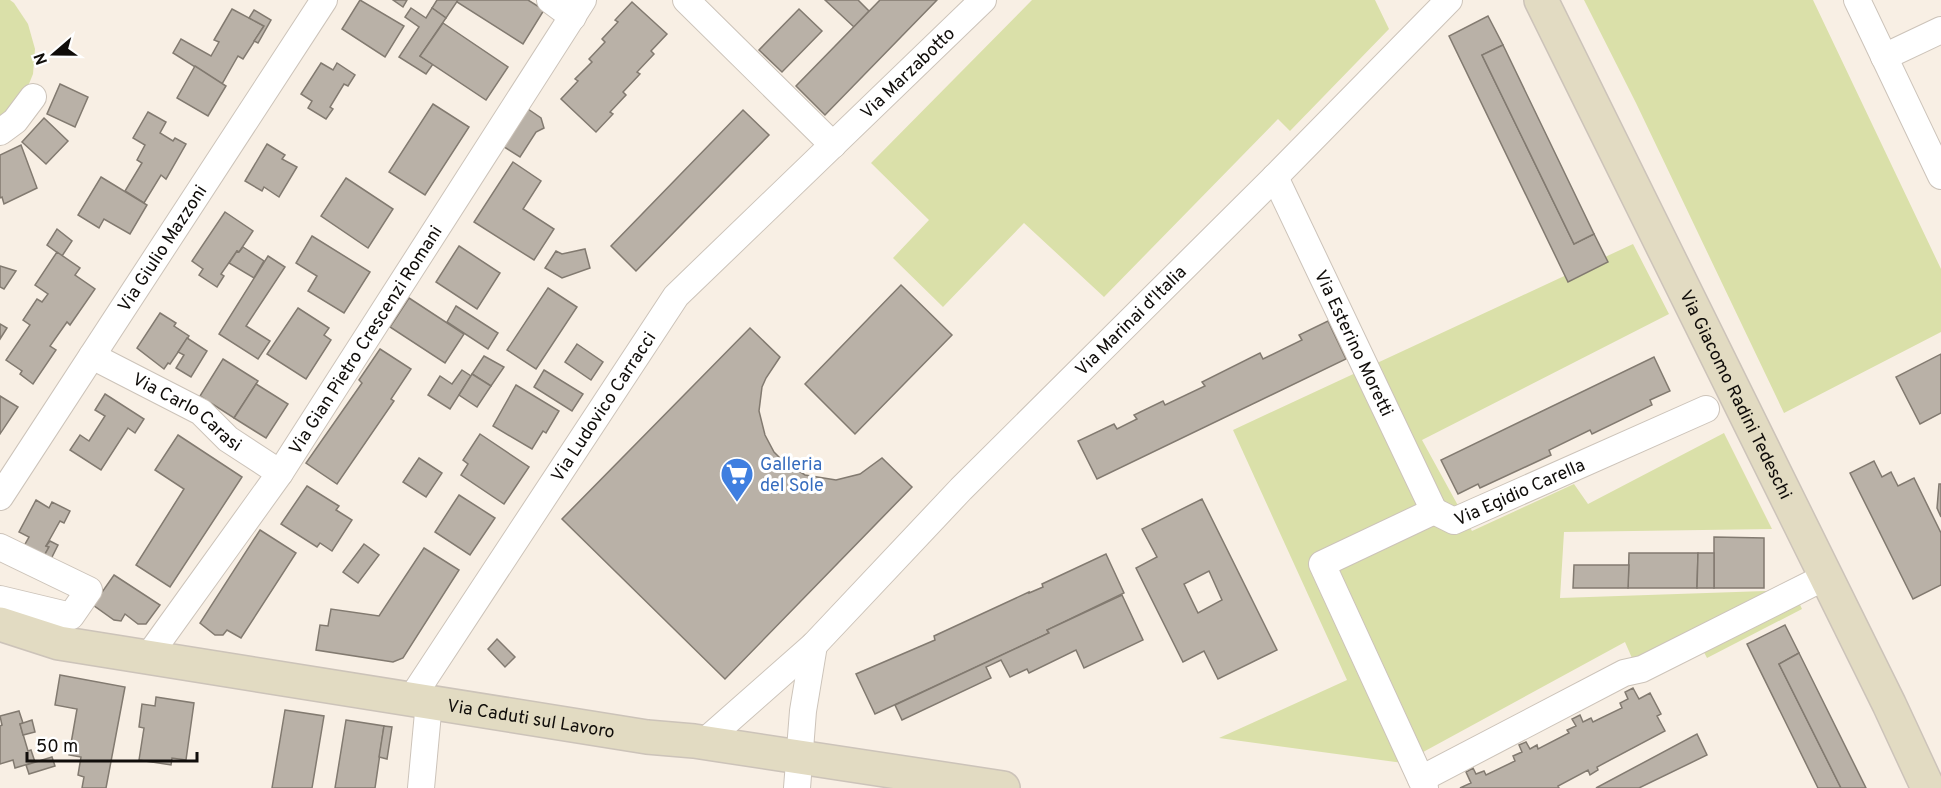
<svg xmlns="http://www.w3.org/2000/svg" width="1941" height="788" viewBox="0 0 1941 788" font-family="Overpass,sans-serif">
<rect width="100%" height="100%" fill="#f8efe4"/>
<g fill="#dae0a9">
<polygon points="0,0 10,0 14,3 28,24 35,49 33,74 24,96 0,119"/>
<polygon points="1032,0 1375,0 1389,29 1290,131 1278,119 1104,297 1024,223 943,307 893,258 929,220 871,163"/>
<polygon points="1584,0 1813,0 1941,269 1941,332 1784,413 1636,103"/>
<polygon points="1633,244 1669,314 1422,440 1472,531 1574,484 1588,504 1724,433 1772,529 1564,532 1560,598 1793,590 1802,609 1707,658 1695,635 1635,665 1625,642 1403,763 1219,738 1347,680 1233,430"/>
</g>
<g fill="#b9b1a7" stroke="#827a70" stroke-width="1.5" fill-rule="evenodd">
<polygon points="360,0 404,26 385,57 342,29"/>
<polygon points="393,0 407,0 403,7"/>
<polygon points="437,0 458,0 446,18 432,8"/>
<polygon points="458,0 528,0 544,10 523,44 457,2"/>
<polygon points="825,0 858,0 869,11 854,27"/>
<polygon points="880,0 937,0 825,115 796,86"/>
<polygon points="632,2 667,34 651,51 654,54 637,72 640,74 623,92 626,95 610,112 613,114 596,132 561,99 578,81 575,79 592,62 589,59 605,42 602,39 618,22 615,20"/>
<polygon points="411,8 426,18 432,8 446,18 420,56 433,64 426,74 399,57 419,27 405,17"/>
<polygon points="232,9 264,26 243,59 238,56 222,84 173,53 181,39 211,56 219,42 214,40"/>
<polygon points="799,9 822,31 782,72 759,50"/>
<polygon points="254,10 271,20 258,43 254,41 264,26 249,18"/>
<polygon points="1488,16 1503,45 1482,55 1574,244 1594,234 1608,262 1568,282 1449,36"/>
<polygon points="443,23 508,67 486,100 420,56"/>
<polygon points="1503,45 1594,234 1574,244 1482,55"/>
<polygon points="321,63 333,70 337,63 355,75 348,86 344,84 330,107 333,109 326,119 308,108 312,101 301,94"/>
<polygon points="195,66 226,86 208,116 177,98"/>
<polygon points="60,84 88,97 75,127 47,114"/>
<polygon points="433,104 469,127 425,195 389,172"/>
<polygon points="525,107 541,118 544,128 536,132 520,157 501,145"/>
<polygon points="743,110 769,135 636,271 611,246"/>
<polygon points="148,112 166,122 160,133 173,141 175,138 186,144 166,179 161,175 144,203 125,191 142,163 137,160 145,145 133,138"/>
<polygon points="44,118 68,141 46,164 22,142"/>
<polygon points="267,144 285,155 282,159 297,167 279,197 264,187 262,191 245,181"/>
<polygon points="21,145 37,188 4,204 2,197 0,198 0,155"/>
<polygon points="513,162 541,181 523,209 554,229 534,260 474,222"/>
<polygon points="101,177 147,205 130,234 104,219 99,228 78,215"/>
<polygon points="346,178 393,209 368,248 321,216"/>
<polygon points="225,212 253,231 239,252 237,251 221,274 224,276 217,287 199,275 203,269 192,261"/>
<polygon points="57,229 72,241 62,256 47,245"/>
<polygon points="312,236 370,272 344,313 308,291 317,276 296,263"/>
<polygon points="459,246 500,273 477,309 436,282"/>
<polygon points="243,247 264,261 254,278 229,263 237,251 239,252"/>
<polygon points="585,249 590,268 562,278 545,268 556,251 562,254"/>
<polygon points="57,252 80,268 75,275 95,289 70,325 67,322 50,346 56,350 33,384 20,374 22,371 6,360 30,325 23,320 37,299 42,302 48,294 35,285"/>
<polygon points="268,256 285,267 246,326 270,341 258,359 219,334"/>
<polygon points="0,266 16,271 4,289 0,287"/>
<polygon points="901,285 952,335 855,434 805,384"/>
<polygon points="548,288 577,307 536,369 507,350"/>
<polygon points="409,298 464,334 445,363 390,327"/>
<polygon points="456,306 498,333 488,349 447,322"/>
<polygon points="298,308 329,328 324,335 331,340 306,379 267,354"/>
<polygon points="160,313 176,323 174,326 189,336 170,364 168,363 164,369 137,348"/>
<polygon points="1328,321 1346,359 1097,479 1078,441 1114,424 1117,429 1137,419 1134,415 1163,401 1165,405 1205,386 1202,382 1260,353 1263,359 1302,340 1299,335"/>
<polygon points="0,324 7,328 0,339"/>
<polygon points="750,328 780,357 766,378 762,387 759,411 765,435 774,452 783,461 805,475 836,480 860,474 882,458 912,487 725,679 562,519"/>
<polygon points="187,338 207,351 191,377 176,368 184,355 178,352"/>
<polygon points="577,344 603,362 591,380 565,362"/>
<polygon points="380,349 411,369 391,399 394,401 337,484 306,463 362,383 359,380"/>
<polygon points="1941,354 1941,413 1920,424 1896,377"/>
<polygon points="484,356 504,367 491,386 472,374"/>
<polygon points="1654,357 1670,391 1650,400 1652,405 1592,434 1590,430 1549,450 1551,455 1480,488 1478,484 1458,494 1441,460"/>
<polygon points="223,359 258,381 234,418 200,396"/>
<polygon points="462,370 471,376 450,409 428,395 440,376 452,384"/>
<polygon points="544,370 583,394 572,411 534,387"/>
<polygon points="472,374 491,386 477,407 459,395"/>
<polygon points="256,384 288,404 266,438 234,418"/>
<polygon points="516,385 559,411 546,433 543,431 532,449 493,426"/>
<polygon points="105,394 144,419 135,433 128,428 101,470 70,450 80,435 89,441 105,416 95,410"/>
<polygon points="0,396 18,407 0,434"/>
<polygon points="480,434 529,467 504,504 461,475 468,464 463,460"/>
<polygon points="178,435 242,477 170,587 136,565 184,489 155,470"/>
<polygon points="419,458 442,473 426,497 403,482"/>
<polygon points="1874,461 1882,477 1891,472 1898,486 1914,478 1941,533 1941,585 1913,599 1850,473"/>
<polygon points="1939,484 1941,484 1941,517 1937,508"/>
<polygon points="307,486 339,506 336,510 352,520 332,551 320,543 317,547 281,524"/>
<polygon points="459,495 495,518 470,555 435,532"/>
<path d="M1202,499L1277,650L1218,679L1204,651L1183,662L1136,568L1157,557L1142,529ZM1209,571L1222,600L1198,613L1184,584Z"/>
<polygon points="36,500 49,508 52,502 70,511 64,523 60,521 46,546 49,547 44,556 24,546 29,537 19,532"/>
<polygon points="260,530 296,553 241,638 227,630 223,635 215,635 200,623"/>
<polygon points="1714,537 1764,538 1764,588 1714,588"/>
<polygon points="50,541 58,545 51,559 44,556 49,547 46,546"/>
<polygon points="364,544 379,555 358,583 343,572"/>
<polygon points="424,548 459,570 403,658 393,662 316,650 320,625 328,626 331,609 379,616"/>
<polygon points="1629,553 1698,553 1697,588 1628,588"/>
<polygon points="1698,553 1714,553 1714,588 1697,588"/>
<polygon points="1106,554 1124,593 1047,630 1049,633 875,714 856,674 935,640 934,636 1029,592 1029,593 1043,587 1042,584"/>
<polygon points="1574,565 1629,565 1628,588 1573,588"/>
<polygon points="114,575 160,605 146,624 138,624 125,614 121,621 114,620 93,605"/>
<polygon points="1122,595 1143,640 1084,668 1076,650 1029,673 1027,669 1010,677 1001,660 986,667 991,678 902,720 895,705 1049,633 1047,630"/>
<polygon points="1785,625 1799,653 1779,664 1841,788 1818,788 1747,644"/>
<polygon points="497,639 515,657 505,667 488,649"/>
<polygon points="1799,653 1866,788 1841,788 1779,664"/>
<polygon points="60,675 125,687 106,788 82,788 84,777 78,775 81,757 69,755 77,709 55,705"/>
<polygon points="1633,688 1639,699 1650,693 1661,714 1657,716 1665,731 1597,767 1598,770 1590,775 1588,770 1558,786 1559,788 1460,788 1471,783 1466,772 1473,768 1476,774 1484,771 1486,775 1515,761 1513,756 1522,752 1519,745 1526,742 1530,749 1537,745 1538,749 1569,733 1567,730 1576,726 1572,719 1580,715 1583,722 1591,718 1593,722 1622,708 1620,703 1628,699 1625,692"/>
<polygon points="156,697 194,703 186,760 172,758 171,765 139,760 144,728 139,727 142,704 155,706"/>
<polygon points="285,710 324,716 312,788 272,788"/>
<polygon points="19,711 23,723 20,724 28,751 31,750 35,762 15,768 13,760 0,764 0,726 2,725 0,716"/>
<polygon points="32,720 35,732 23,735 20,724"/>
<polygon points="346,720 384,726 375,788 335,788"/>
<polygon points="384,726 392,727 387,759 379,757"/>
<polygon points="1697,734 1707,755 1639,788 1596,788"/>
<polygon points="52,757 55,766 29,774 26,765"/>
</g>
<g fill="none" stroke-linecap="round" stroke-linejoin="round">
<g stroke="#ccc3b9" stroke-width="28">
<g id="street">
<polyline points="550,0 573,17"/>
<polyline points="686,0 833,145"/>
<polyline points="1857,0 1941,176"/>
<polyline points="1884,57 1941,30"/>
<polyline points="0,132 15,121 33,97"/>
<path id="s1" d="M1275,177L1434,511"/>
<path id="s2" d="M92,356L201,412L228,439L280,473"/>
<path id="s3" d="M0,497L324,0"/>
<path id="s4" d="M1434,511L1454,521L1706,409"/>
<polyline points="0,547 89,590 71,616 0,599"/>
<path id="s5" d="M147,658L280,473L583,0"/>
<path id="s6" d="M411,699L676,296L983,0"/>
<path id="s7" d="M704,742L814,645L961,489L1275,177L1449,0"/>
<polyline points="1421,779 1624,673 1642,669 1825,577"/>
<polyline points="421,788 429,702"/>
<polyline points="797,788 803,711 814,645"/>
<polyline points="1425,788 1322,564 1434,511"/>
</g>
</g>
<g stroke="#ccc3b9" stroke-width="36">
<g id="secondary">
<path id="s8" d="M1541,0L1889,704L1928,788"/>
<path id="s9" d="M0,624L59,643L647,737L694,741L1003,788"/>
</g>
</g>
<use href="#street" stroke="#fff" stroke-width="26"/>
<use href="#secondary" stroke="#e2dbc2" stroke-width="33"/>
</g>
<defs>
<g id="supermarket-pin" transform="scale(1.725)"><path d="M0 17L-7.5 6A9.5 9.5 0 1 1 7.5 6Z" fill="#3f7fe0" stroke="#fff"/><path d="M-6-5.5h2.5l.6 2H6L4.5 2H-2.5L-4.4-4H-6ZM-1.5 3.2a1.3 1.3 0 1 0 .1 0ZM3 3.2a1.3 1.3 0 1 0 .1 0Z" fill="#fff"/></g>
</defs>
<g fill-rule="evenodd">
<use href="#supermarket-pin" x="737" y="474"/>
</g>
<g text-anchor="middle" stroke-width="6" stroke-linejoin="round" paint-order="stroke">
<g font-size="18" fill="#100d0a" stroke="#fff">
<text dy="6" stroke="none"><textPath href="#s6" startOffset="804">Via Marzabotto</textPath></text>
<text dy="6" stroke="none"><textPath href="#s3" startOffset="297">Via Giulio Mazzoni</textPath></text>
<text dy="6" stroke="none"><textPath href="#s7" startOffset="600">Via Marinai d'Italia</textPath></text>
<text dy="6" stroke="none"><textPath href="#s5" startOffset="386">Via Gian Pietro Crescenzi Romani</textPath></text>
<text dy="6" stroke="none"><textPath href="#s1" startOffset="184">Via Esterino Moretti</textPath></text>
<text dy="6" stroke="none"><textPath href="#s8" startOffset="440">Via Giacomo Radini Tedeschi</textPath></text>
<text dy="6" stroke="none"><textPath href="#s6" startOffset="350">Via Ludovico Carracci</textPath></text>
<text dy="6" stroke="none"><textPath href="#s2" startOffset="111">Via Carlo Carasi</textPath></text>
<text dy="6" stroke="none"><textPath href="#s4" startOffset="94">Via Egidio Carella</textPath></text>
<text dy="6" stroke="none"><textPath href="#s9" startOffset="540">Via Caduti sul Lavoro</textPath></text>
</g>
<g font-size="18" fill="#366cbe" stroke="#fff" text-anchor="start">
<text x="760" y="470">Galleria<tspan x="760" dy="21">del Sole</tspan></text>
</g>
</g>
<g transform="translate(54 54) rotate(250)" stroke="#ffffff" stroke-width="4.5" paint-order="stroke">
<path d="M0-4.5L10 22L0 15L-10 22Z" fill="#100d0a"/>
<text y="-9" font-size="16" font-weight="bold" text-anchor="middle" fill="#100d0a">N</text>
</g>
<path d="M27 752v9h170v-9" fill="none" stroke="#100d0a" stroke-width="3"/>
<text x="36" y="752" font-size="18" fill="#100d0a" stroke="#ffffff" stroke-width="4.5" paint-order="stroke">50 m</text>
</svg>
